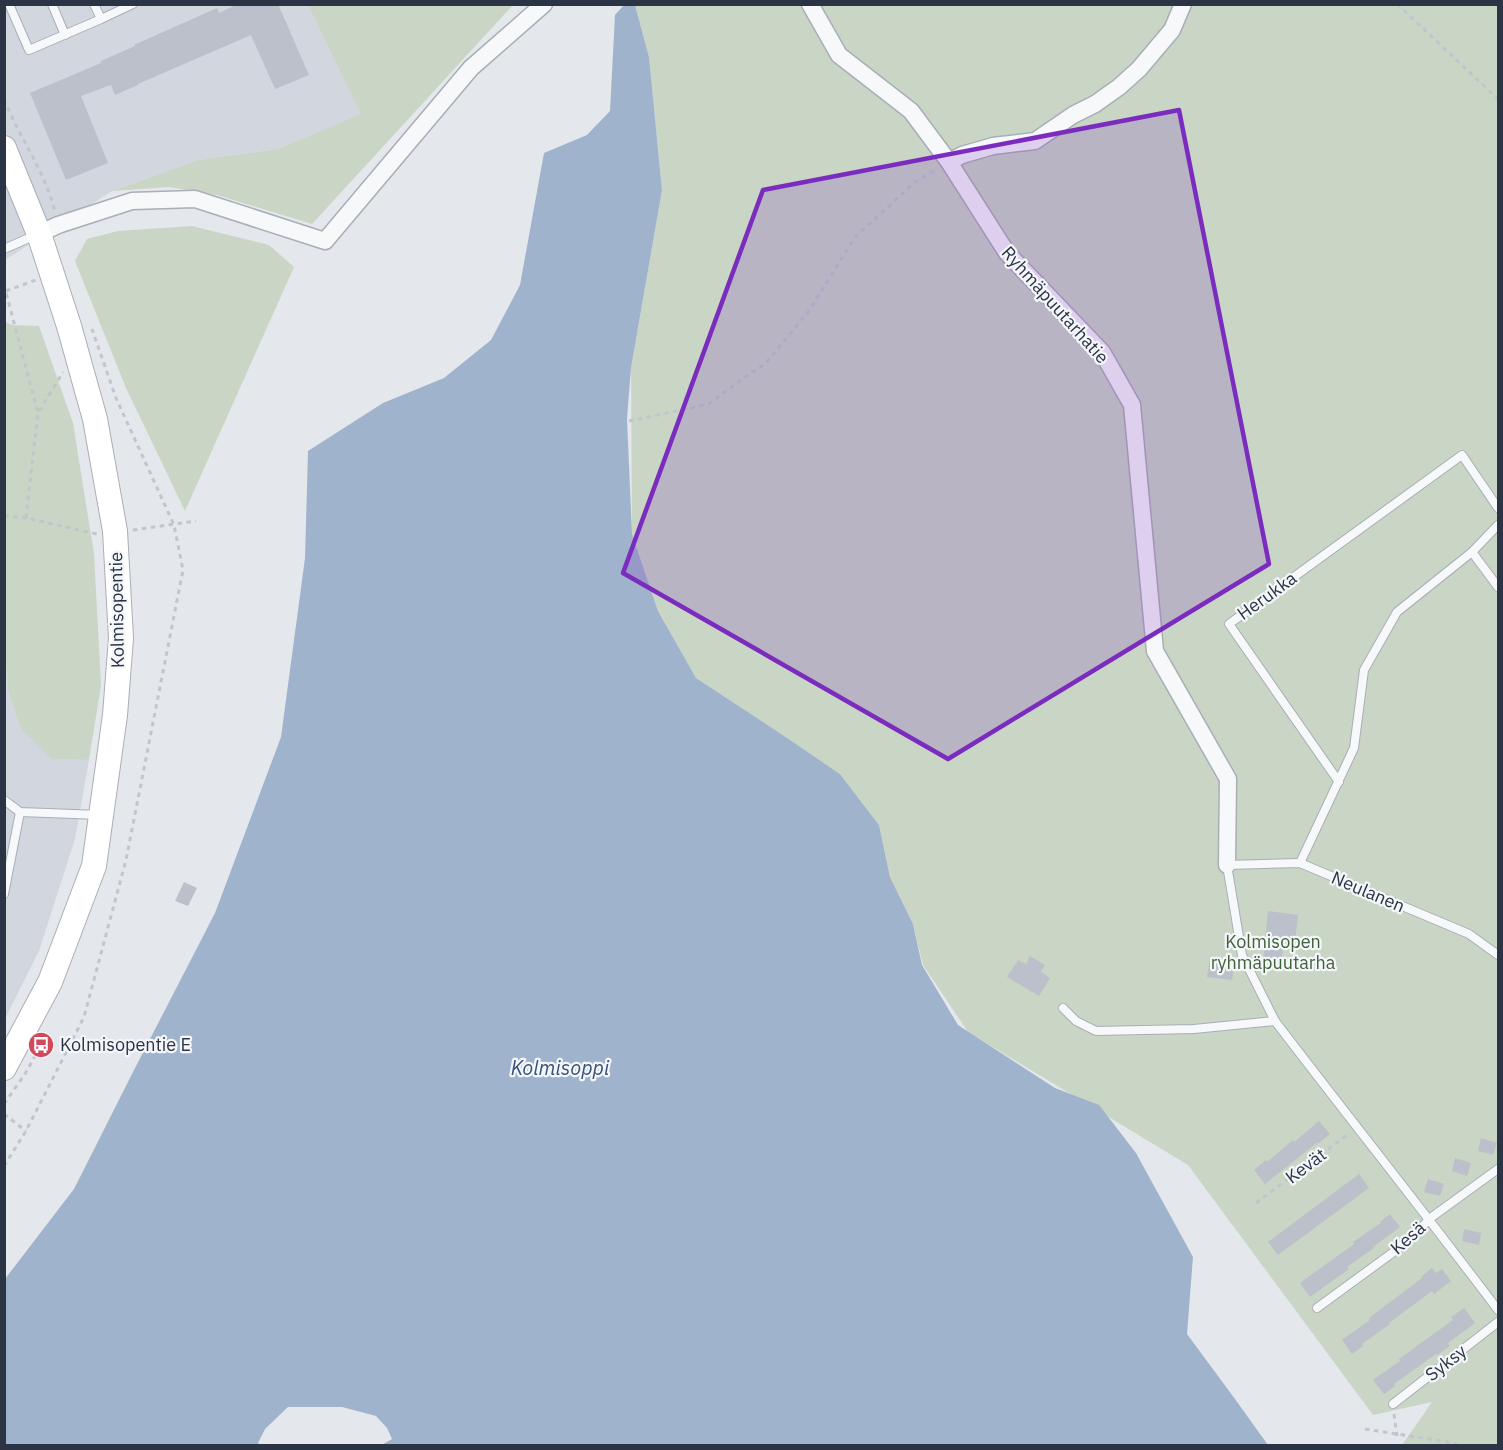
<svg xmlns="http://www.w3.org/2000/svg" width="1503" height="1450" viewBox="0 0 1503 1450" font-family="'IBM Plex Sans',sans-serif">
<rect width="100%" height="100%" fill="#e4e7ec"/>
<g fill="#d2d6de">
<polygon points="5,5 308,5 362,114 278,149 198,160 112,191 5,260"/>
<polygon points="4,640 8,689 52,759 89,760 75,839 39,951 5,1019"/>
</g>
<g fill="#c9d6c5">
<polygon points="308,5 513,5 312,224 217,195 169,187 112,191 198,160 278,149 361,114"/>
<polygon points="635,5 1498,5 1498,1445 1402,1445 1432,1402 1373,1415 1188,1165 968,1032 923,965 913,924 890,877 879,825 840,774 696,678 658,611 632,534 631,368 662,190 649,57"/>
<polygon points="192,226 269,245 294,267 185,511 126,388 75,261 87,239 118,231"/>
<polygon points="4,321 12,325 39,326 73,423 94,554 101,685 89,760 52,759 21,729 8,689 4,640"/>
</g>
<polygon fill="#9fb4cc" points="624,5 635,5 649,57 662,190 631,368 627,419 632,534 658,611 696,678 778,732 840,774 879,825 890,877 913,924 922,965 958,1025 1055,1088 1099,1105 1136,1153 1193,1257 1187,1334 1235,1399 1268,1445 380,1446 392,1439 387,1428 376,1416 342,1407 288,1407 265,1429 258,1443 261,1445 5,1445 5,1279 74,1189 133,1072 215,913 281,737 305,558 308,451 383,403 444,378 491,340 520,285 544,153 587,135 610,111 615,15"/>
<g fill="#bbc0ca">
<polygon points="238,4 278,4 309,75 275,89 251,35 138,84 138,85 115,95 111,85 81,96 108,163 66,180 30,93 101,63 101,61 135,46 134,45 217,8 219,13"/>
<polygon points="184,882 197,888 188,906 175,901"/>
<polygon points="1268,911 1298,915 1294,951 1283,949 1281,964 1263,962"/>
<polygon points="1030,956 1045,965 1041,972 1050,978 1039,996 1007,977 1018,960 1026,964"/>
<polygon points="1210,958 1235,961 1232,980 1207,977"/>
<polygon points="1319,1121 1330,1134 1319,1143 1318,1142 1265,1184 1254,1170 1266,1160 1267,1162 1293,1140 1294,1142"/>
<polygon points="1481,1138 1497,1143 1493,1155 1478,1151"/>
<polygon points="1455,1158 1471,1163 1467,1176 1452,1171"/>
<polygon points="1359,1174 1369,1188 1278,1255 1268,1242"/>
<polygon points="1428,1179 1444,1184 1440,1196 1424,1192"/>
<polygon points="1390,1214 1400,1227 1373,1247 1374,1248 1347,1267 1349,1269 1310,1297 1300,1283 1354,1244 1353,1242 1381,1223 1380,1222"/>
<polygon points="1464,1229 1481,1233 1479,1245 1462,1241"/>
<polygon points="1432,1268 1436,1273 1442,1269 1451,1281 1434,1294 1432,1291 1389,1323 1390,1324 1362,1344 1363,1346 1352,1354 1342,1340 1370,1320 1369,1318 1422,1278 1421,1277"/>
<polygon points="1464,1308 1475,1323 1448,1343 1450,1346 1437,1355 1436,1354 1394,1384 1395,1386 1384,1394 1373,1380 1400,1361 1399,1359 1453,1320 1451,1317"/>
</g>
<g fill="none" stroke-linecap="round" stroke-linejoin="round">
<g stroke="#a9aeb7" stroke-width="10">
<g id="lane">
<polyline points="9,4 29,50 101,19 94,4"/>
<polyline points="52,4 65,35"/>
<polyline points="101,19 133,4"/>
<polyline points="4,249 38,234"/>
<polyline points="1472,552 1498,587"/>
<polyline points="1339,782 1229,624 1462,455 1498,508"/>
<polyline points="4,800 20,812 100,815"/>
<polyline points="1300,863 1354,748 1364,670 1397,612 1472,552 1498,525"/>
<polyline points="4,894 20,812"/>
<path d="M1063,1008L1076,1021L1096,1031L1194,1029L1275,1021C1349,1118 1425,1213 1498,1310"/>
<polyline points="1275,1021 1242,955 1227,865 1300,863 1469,934 1498,955"/>
<polyline points="1317,1308 1399,1248 1417,1233 1429,1219 1498,1169"/>
<polyline points="1393,1404 1498,1322"/>
</g>
</g>
<g stroke="#a9aeb7" stroke-width="19">
<g id="street">
<polyline points="810,4 839,55 911,111 949,162 1007,253 1102,352 1132,405 1155,651 1228,779 1227,865"/>
<polyline points="949,162 962,155 993,146 1035,141 1073,115 1095,104 1119,87 1139,69 1172,30 1183,4"/>
<polyline points="39,234 58,225 132,201 195,199 325,241 471,68 544,4"/>
</g>
</g>
<g stroke="#a9aeb7" stroke-width="26">
<polyline id="secondary" points="4,148 39,234 69,326 95,419 115,531 121,638 115,715 94,866 50,982 4,1068"/>
</g>
<g stroke="#c2c5cb" stroke-width="3" stroke-dasharray="4.5 4.5" stroke-linecap="butt">
<polyline points="1397,4 1498,99"/>
<path d="M4,99C20,139 44,169 55,212"/>
<polyline points="4,285 38,413"/>
<polyline points="6,291 36,280"/>
<polyline points="629,421 709,404 742,379 765,364 809,311 855,237 914,183 937,169"/>
<polyline points="4,516 26,518 97,534"/>
<polyline points="26,518 38,413 63,372"/>
<polyline points="133,530 196,521"/>
<polyline points="4,1104 25,1074 41,1045"/>
<polyline points="4,1114 26,1131"/>
<polyline points="4,1166 26,1131 84,1017 126,860 183,570 174,525 116,398 92,329"/>
<polyline points="1256,1203 1350,1133"/>
<polyline points="1394,1414 1397,1436"/>
<polyline points="1365,1429 1454,1443 1459,1446"/>
</g>
<use href="#lane" stroke="#f7f8fa" stroke-width="8"/>
<use href="#street" stroke="#f7f8fa" stroke-width="16"/>
<use href="#secondary" stroke="#fff" stroke-width="24"/>
</g>
<path fill="#7b2cbf" fill-opacity="0.2" stroke="#7b2cbf" stroke-width="4.5" stroke-linejoin="round" d="M1179,110L1269,564L948,759L623,573L763,190Z"/>
<defs>
<g id="bus-disc" transform="scale(1.35)"><circle r="9.5" fill="#d1495b" stroke="#f4f6f9"/><path d="M-5-6H5V4H4V6H2V4H-2V6H-4V4H-5ZM-3.5-4V0h7V-4ZM-3.5 1.2v1.5H-2V1.2ZM2 1.2v1.5H3.5V1.2Z" fill="#fff"/></g>
</defs>
<g fill-rule="evenodd">
<use href="#bus-disc" x="41" y="1045"/>
</g>
<g text-anchor="middle" stroke-width="4.5" stroke-linejoin="round" paint-order="stroke">
<g font-size="18" fill="#2b3445" stroke="#f4f6f9">
<text transform="translate(1055 305) rotate(48)" y="6">Ryhmäpuutarhatie</text>
<text transform="translate(1267 596) rotate(-36)" y="6">Herukka</text>
<text transform="translate(117 610) rotate(-91)" y="6">Kolmisopentie</text>
<text transform="translate(1368 892) rotate(23)" y="6">Neulanen</text>
<text transform="translate(1306 1166) rotate(-37)" y="6">Kevät</text>
<text transform="translate(1408 1238) rotate(-41)" y="6">Kesä</text>
<text transform="translate(1446 1363) rotate(-38)" y="6">Syksy</text>
</g>
<g font-size="18" fill="#3f6138" stroke="#f4f6f9">
<text x="1273" y="948">Kolmisopen<tspan x="1273" dy="21">ryhmäpuutarha</tspan></text>
</g>
<g font-size="18" fill="#2b3445" stroke="#f4f6f9" text-anchor="start">
<text x="60" y="1051">Kolmisopentie E</text>
</g>
<g font-size="20" font-style="italic" fill="#34527a" stroke="#f4f6f9">
<text x="560" y="1075">Kolmisoppi</text>
</g>
</g>
<rect width="1503" height="1450" fill="none" stroke="#2b3445" stroke-width="12"/>
</svg>
